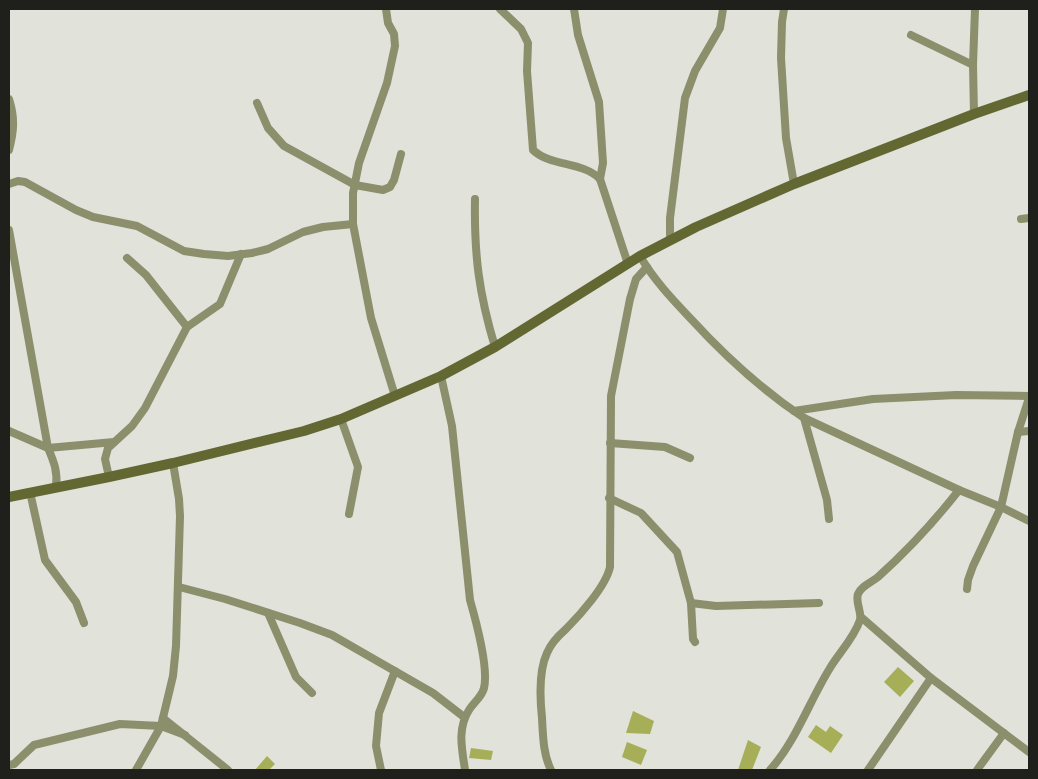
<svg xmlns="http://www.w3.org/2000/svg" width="1038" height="779" viewBox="0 0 1038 779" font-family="'Space Grotesk',sans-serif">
<rect width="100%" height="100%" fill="#e1e2da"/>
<g fill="#a7ae58">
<polygon points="898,667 914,681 900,697 884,682"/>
<polygon points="633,711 654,721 650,734 626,733"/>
<polygon points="816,725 826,732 830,726 843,735 831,753 808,737"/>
<polygon points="748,740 761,747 752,770 738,770"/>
<polygon points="627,742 647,750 641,765 622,757"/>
<polygon points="471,748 493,751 491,760 469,758"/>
<polygon points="267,756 275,764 269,770 255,770"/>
</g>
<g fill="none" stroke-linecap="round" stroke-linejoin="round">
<g stroke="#8b8f6c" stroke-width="8">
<polyline points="386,9 388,23 394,34 395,46 387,83 359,163 353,193 353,224 371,318 395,396"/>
<path d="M500,9L521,29L528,43L527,71L533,150C551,167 582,161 600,179L628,264"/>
<polyline points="574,9 578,35 599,102 603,163 600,179"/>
<polyline points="784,9 782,22 781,58 786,138 794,184"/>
<polyline points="911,35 973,65"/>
<path d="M9,99C15,118 14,131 9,150"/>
<polyline points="257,103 268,128 284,146 355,185 383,190 390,187 394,180 401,154"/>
<polyline points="974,114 973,65 975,9"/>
<polyline points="9,184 18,181 25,182 76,210 93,217 137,226 184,251 204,254 228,256 252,253 268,249 303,232 323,227 353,224"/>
<path d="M475,199C474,255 479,294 495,347"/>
<polyline points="1021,219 1029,218"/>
<polyline points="9,230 48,448 114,442"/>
<polyline points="670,240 670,218 685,98 695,71 720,28 723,9"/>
<path d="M640,256C654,280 672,299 691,319C725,356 762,390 804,418L959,490L1001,507L1018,432L1029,398"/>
<polyline points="127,258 146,275 187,327 220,304 241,254"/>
<path d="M441,376L452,426L470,600C476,621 489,667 484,688C482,697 474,702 469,710C457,729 462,749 465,770"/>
<polyline points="794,411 873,399 956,395 1029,396"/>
<polyline points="804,418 827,500 829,519"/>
<polyline points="341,419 358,467 349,514"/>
<path d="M9,431L48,448C54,462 58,472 56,487"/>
<polyline points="1018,432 1029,431"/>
<polyline points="610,443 665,447 690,458"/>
<polyline points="109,477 105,459 108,448 132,426 145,408 187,327"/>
<polyline points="30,492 45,560 76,602 84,623"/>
<polyline points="609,498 641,513 677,552 691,603 693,639 695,642"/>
<polyline points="179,587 225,599 300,623 332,635 433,693 464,717"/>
<polyline points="967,589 968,580 973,566 1001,507 1029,521"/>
<polyline points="691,603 716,606 819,603"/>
<polyline points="268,613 296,677 312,693"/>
<polyline points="861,617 931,678 1029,752"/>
<polyline points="163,718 228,770"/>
<polyline points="9,765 14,764 34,745 120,724 161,726 185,735"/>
<polyline points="136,770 161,726 173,676 176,646 180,516 179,499 173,463"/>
<polyline points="381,770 376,746 379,713 395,671"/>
<path d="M551,770C543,754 543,735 542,718C540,699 539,670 547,653C551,643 558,636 566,629C580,615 606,586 610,567L611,396L630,299L636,279L647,267"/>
<path d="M770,770C796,741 809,702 830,668C839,653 854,638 860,620C862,612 855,602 858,594C861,586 872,582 878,577C908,550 934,522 959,490"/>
<polyline points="868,770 931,678"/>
<polyline points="977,770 1004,733"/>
</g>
<polyline stroke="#636732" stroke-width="10" points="9,497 109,477 173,463 304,431 341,419 441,376 495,347 640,256 696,227 794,184 974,114 1029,95"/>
</g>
<rect width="1038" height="779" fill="none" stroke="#1f1f1c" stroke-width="20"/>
</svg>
